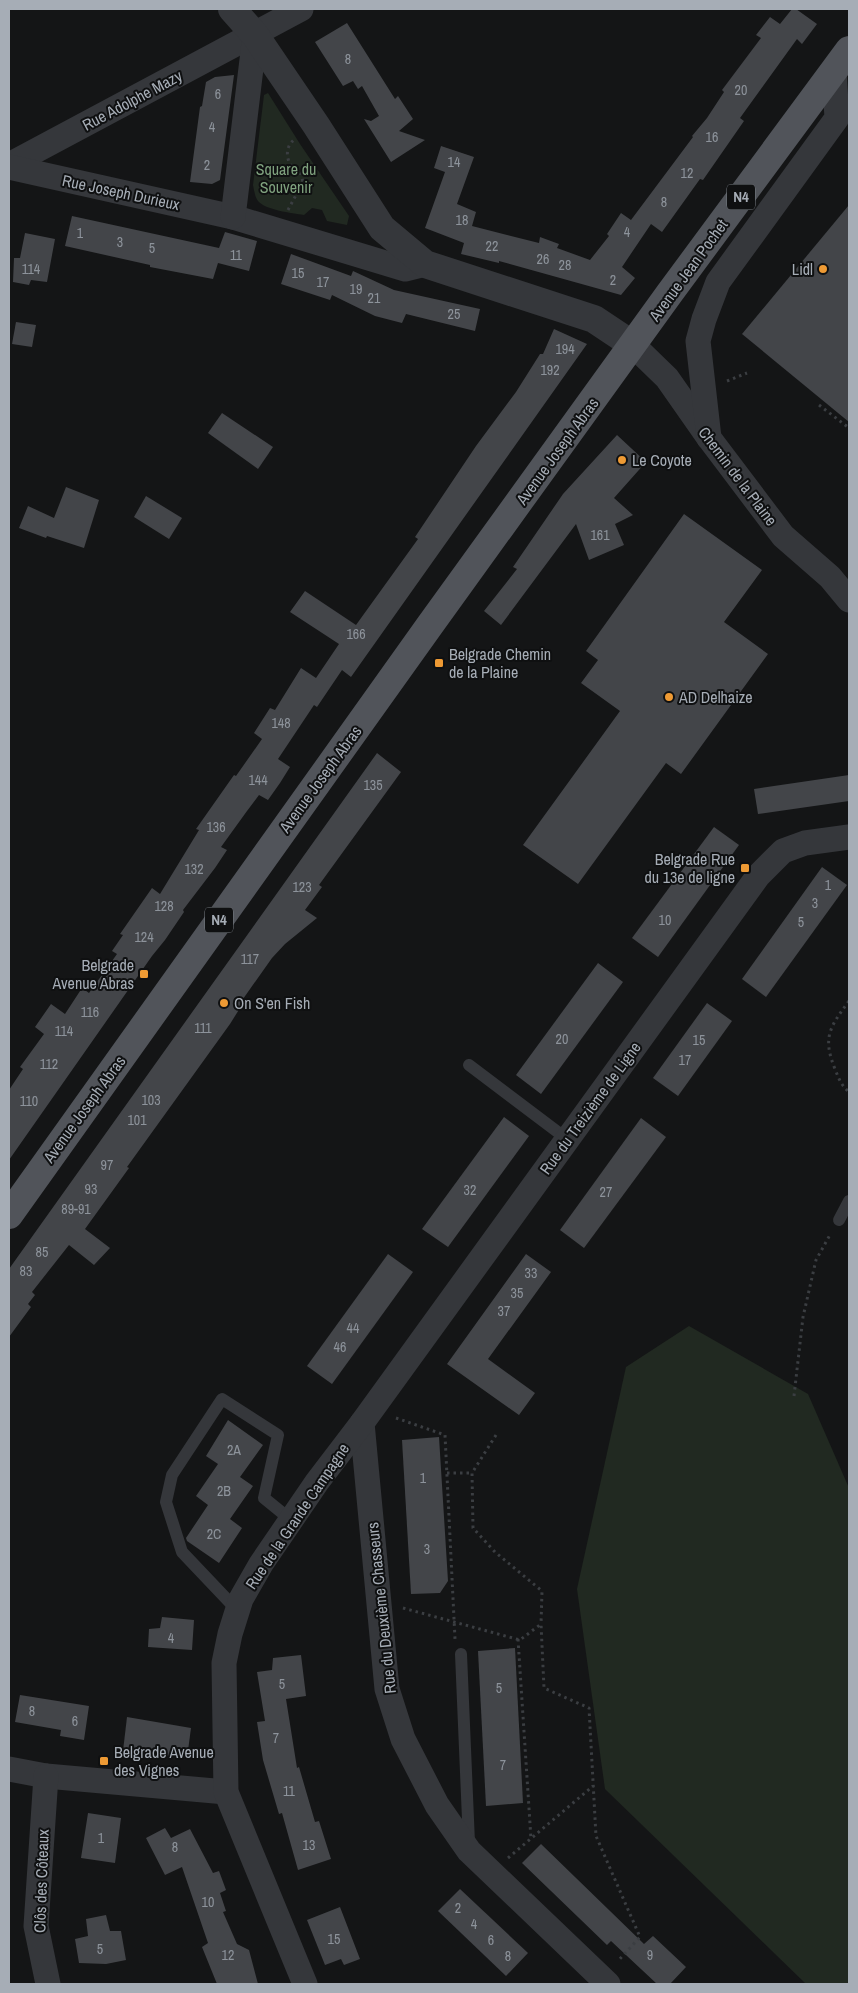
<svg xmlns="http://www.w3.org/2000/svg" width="858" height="1993" viewBox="0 0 858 1993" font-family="'Archivo Narrow',sans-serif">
<rect width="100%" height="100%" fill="#141516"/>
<g fill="#212921">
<path d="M268,93L300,144L349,216L347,225L327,221L322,210L312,208L304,215C292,213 265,210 258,201C255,197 254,190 253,185L264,95Z"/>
<polygon points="689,1326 808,1394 849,1488 849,1984 806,1984 605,1789 577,1589 626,1367"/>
</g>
<g fill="#434549">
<polygon points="792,9 796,9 817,24 802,44 797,39 740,118 744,121 703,180 700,179 662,232 651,224 622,267 635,278 621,295 499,261 499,263 461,254 464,243 425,228 445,172 434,168 441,146 474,157 457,204 476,212 472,226 539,243 540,237 559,244 557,248 590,260 609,236 607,234 621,213 631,220 693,137 692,136 707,118 724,92 722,90 761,38 756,35 770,17 780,24"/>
<polygon points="347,23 395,99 398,96 413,119 399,131 425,140 391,162 364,119 371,121 379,116 362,86 358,89 353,81 343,86 315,42"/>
<polygon points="234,75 220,180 212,184 190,182 200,107 202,106 206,82 215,77"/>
<polygon points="849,205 849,422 742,334"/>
<polygon points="72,216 219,248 225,232 257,241 249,271 218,263 213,279 150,267 150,265 65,246"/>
<polygon points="25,233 55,239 47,282 31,280 29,285 13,282 14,258 20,258"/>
<polygon points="291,254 351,276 353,271 394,290 480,309 475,331 406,314 402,323 375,316 332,295 330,300 281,284"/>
<polygon points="16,322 36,325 32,347 12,344"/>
<polygon points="554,329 587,344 351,677 342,670 317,707 314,705 278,759 290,767 280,783 268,800 259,795 247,811 221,847 227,850 215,868 183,910 184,912 165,940 152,956 9,1160 9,1090 23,1069 20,1067 44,1034 35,1027 51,1004 65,1014 82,988 89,993 117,954 112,951 123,935 120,934 152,888 160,894 199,830 196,829 234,775 236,776 262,739 254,733 270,708 275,710 301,668 316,678 339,644 290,612 305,591 356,625 418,539 415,537 476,446 516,392 540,354 543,354"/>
<polygon points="222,413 273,447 258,469 208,433"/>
<polygon points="617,435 646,462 614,498 633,515 615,524 624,545 589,560 576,524 501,625 484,611 517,569 513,567 563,494"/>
<polygon points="66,487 99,500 84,548 47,536 46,538 19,528 28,506 54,518"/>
<polygon points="146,496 182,518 169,539 134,517"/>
<polygon points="684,514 762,570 724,622 768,654 681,774 666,763 578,884 523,845 620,711 581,683 598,660 586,651"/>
<polygon points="377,753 401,772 319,885 322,887 305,910 317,918 285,944 272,958 243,999 245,1000 230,1024 127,1167 129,1168 85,1229 110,1248 94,1265 69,1245 32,1292 35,1295 28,1304 31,1307 9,1337 9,1269"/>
<polygon points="849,775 849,801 758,814 754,789"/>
<polygon points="714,827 739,845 658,957 632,938"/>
<polygon points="822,867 847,885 766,997 742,979"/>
<polygon points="598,963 623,982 541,1094 516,1075"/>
<polygon points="707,1003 732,1021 678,1096 653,1078"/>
<polygon points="504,1117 529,1136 448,1247 422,1229"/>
<polygon points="641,1118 666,1137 584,1248 560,1230"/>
<polygon points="388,1254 413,1272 332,1384 307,1366"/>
<polygon points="526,1254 551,1272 488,1359 535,1393 519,1415 447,1364"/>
<polygon points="228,1420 263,1445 240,1477 253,1486 230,1519 242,1528 219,1563 187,1541 186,1538 208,1505 196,1496 218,1464 206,1456"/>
<polygon points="439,1437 448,1581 440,1593 411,1594 402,1440"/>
<polygon points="162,1617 194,1620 192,1650 148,1647 149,1629 160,1628"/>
<polygon points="515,1648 523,1803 486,1806 478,1651"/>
<polygon points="301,1655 306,1696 286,1699 297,1768 299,1767 315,1822 319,1821 331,1859 298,1870 282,1813 279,1814 263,1760 257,1722 265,1721 257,1672 272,1670 273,1658"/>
<polygon points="20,1695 89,1706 84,1740 60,1736 61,1730 15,1722"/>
<polygon points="127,1717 191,1728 187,1758 123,1751"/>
<polygon points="88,1813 121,1818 115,1863 81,1858"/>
<polygon points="165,1828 171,1838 190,1829 213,1873 219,1871 226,1890 220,1893 226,1911 223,1912 237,1944 249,1950 258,1984 217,1984 202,1947 208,1943 182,1867 165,1875 146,1838"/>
<polygon points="541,1844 644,1944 653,1936 686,1967 670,1984 657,1984 611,1941 607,1945 522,1863"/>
<polygon points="460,1889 528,1953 506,1976 438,1911"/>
<polygon points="340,1907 360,1959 344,1965 341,1959 325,1965 307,1920"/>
<polygon points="106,1915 110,1931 121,1931 126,1960 106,1964 79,1963 75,1939 88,1936 86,1919"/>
</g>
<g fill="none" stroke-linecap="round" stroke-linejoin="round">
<g stroke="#3b3e42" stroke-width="3" stroke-dasharray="2.5 4" stroke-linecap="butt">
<path d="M288,210L303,182C303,182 301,175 301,174C299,172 296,171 294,169C285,160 285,146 295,139"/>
<polyline points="727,381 747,373"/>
<polyline points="819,405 849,428"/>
<path d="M849,1001C830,1027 822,1037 835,1069C839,1079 841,1085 849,1092"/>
<polyline points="794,1396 803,1317 816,1260 831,1233"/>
<polyline points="396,1418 445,1435 455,1639"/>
<polyline points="496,1435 472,1473 473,1528 495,1552 542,1591 541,1624"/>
<polyline points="447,1473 472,1473"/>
<polyline points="403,1608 520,1640 541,1624 544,1688 589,1708 596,1836 640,1937 618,1961"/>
<polyline points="518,1639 531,1839"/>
<polyline points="508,1858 593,1786"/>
</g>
<g stroke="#35373b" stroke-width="12">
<polyline points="469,1065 567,1139"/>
<polyline points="839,1220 849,1201"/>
<polyline points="238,1611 182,1552 166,1502 172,1475 222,1399 278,1435 264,1498 291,1520"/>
<polyline points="461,1654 469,1843"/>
</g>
<g stroke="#35373b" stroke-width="25">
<polyline points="9,165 301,9"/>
<polyline points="9,167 233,217 405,269 425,264"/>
<polyline points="233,217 255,35"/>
<polyline points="633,345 667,378 709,438 783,536 830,577 849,600"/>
<polyline points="709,438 698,341 704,319 718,282 837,118 834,71"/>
<polyline points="362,1423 387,1689 403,1739 437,1805 469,1851 608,1984"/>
<polyline points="9,1769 46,1776 226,1792"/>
<polyline points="46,1776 36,1926 48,1984"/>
<polyline points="305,1984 226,1792 224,1663 230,1634 241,1599 261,1564 317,1482 362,1423 758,876 783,851 805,843 849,837"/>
</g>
<polyline stroke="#35373b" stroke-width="28" points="232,9 255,35 316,125 382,228 425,264 594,319 633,345"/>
<polyline stroke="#51545a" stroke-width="28" points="9,1215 430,625 669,294 849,50"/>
</g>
<g fill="#ee9a34" stroke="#0f1011" stroke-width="2">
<circle cx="823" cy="269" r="5"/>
<circle cx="622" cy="460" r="5"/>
<rect x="434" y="658" width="10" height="10" rx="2.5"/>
<circle cx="669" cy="697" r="5"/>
<rect x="740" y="863" width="10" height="10" rx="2.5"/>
<rect x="139" y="969" width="10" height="10" rx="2.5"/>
<circle cx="224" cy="1003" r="5"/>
<rect x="99" y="1756" width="10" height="10" rx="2.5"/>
</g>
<g text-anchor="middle" stroke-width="4" stroke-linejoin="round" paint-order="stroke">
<g font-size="14" fill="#8d939b">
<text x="348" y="64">8</text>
<text x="741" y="95">20</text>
<text x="218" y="99">6</text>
<text x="212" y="132">4</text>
<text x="712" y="142">16</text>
<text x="454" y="167">14</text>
<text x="207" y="170">2</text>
<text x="687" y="178">12</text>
<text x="664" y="207">8</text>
<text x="462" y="225">18</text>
<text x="627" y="237">4</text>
<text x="80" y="238">1</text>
<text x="120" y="247">3</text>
<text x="492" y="251">22</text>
<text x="152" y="253">5</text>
<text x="236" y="260">11</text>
<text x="543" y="264">26</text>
<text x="565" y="270">28</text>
<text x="31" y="274">114</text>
<text x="298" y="278">15</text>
<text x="613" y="285">2</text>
<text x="323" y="287">17</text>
<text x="356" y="294">19</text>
<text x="374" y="303">21</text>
<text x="454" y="319">25</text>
<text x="565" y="354">194</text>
<text x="550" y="375">192</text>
<text x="600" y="540">161</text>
<text x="356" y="639">166</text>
<text x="281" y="728">148</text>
<text x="258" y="785">144</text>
<text x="373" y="790">135</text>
<text x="216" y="832">136</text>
<text x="194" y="874">132</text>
<text x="828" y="890">1</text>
<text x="302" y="892">123</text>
<text x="815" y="908">3</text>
<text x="164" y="911">128</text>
<text x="665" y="925">10</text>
<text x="801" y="927">5</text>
<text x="144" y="942">124</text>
<text x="250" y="964">117</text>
<text x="90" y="1017">116</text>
<text x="203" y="1033">111</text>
<text x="64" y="1036">114</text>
<text x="562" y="1044">20</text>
<text x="699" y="1045">15</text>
<text x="685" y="1065">17</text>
<text x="49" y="1069">112</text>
<text x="151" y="1105">103</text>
<text x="29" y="1106">110</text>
<text x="137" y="1125">101</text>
<text x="107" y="1170">97</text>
<text x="91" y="1194">93</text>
<text x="470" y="1195">32</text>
<text x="606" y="1197">27</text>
<text x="76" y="1214">89-91</text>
<text x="42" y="1257">85</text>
<text x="26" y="1276">83</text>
<text x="531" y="1278">33</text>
<text x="517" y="1298">35</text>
<text x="504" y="1316">37</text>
<text x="353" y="1333">44</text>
<text x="340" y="1352">46</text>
<text x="234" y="1455">2A</text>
<text x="423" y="1483">1</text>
<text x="224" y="1496">2B</text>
<text x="214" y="1539">2C</text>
<text x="427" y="1554">3</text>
<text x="171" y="1643">4</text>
<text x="282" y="1689">5</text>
<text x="499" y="1693">5</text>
<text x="32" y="1716">8</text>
<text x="75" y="1726">6</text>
<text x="276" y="1743">7</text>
<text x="503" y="1770">7</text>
<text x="289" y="1796">11</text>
<text x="101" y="1843">1</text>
<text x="309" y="1850">13</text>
<text x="175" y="1852">8</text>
<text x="208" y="1907">10</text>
<text x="458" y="1913">2</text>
<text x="474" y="1929">4</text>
<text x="334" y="1944">15</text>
<text x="491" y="1945">6</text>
<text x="100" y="1954">5</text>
<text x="228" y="1960">12</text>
<text x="650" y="1960">9</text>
<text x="508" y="1961">8</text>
</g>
<g fill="#0f1011" stroke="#797e84" stroke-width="1">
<rect x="727" y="184.5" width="28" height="25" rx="4"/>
<rect x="205" y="907.5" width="28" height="25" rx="4"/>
</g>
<g font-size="15" font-weight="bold" fill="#a6adb6">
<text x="741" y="202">N4</text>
<text x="219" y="925">N4</text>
</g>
<g font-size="16" fill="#a6adb6" stroke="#0f1011">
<text transform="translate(132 100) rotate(-28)" y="6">Rue Adolphe Mazy</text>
<text transform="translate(121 192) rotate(12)" y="6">Rue Joseph Durieux</text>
<text transform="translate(688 270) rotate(-54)" y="6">Avenue Jean Pochet</text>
<text transform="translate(557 451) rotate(-54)" y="6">Avenue Joseph Abras</text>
<text transform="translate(738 476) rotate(53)" y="6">Chemin de la Plaine</text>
<text transform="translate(320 779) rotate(-54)" y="6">Avenue Joseph Abras</text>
<text transform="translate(590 1108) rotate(-54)" y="6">Rue du Treizième de Ligne</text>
<text transform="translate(84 1109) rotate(-54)" y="6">Avenue Joseph Abras</text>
<text transform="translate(297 1516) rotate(-56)" y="6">Rue de la Grande Campagne</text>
<text transform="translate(381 1608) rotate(-96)" y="6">Rue du Deuxième Chasseurs</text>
<text transform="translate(41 1881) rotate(-88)" y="6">Clôs des Côteaux</text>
</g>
<g font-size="16" fill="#7fa17e" stroke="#0f1011">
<text x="286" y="175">Square du<tspan x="286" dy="18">Souvenir</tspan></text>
</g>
<g font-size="16" fill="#a6adb6" stroke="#0f1011" text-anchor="start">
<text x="813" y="275" text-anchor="end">Lidl</text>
<text x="632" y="466">Le Coyote</text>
<text x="449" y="660">Belgrade Chemin<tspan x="449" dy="18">de la Plaine</tspan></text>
<text x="679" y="703">AD Delhaize</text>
<text x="735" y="865" text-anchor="end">Belgrade Rue<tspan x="735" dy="18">du 13e de ligne</tspan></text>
<text x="134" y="971" text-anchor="end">Belgrade<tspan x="134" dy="18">Avenue Abras</tspan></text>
<text x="234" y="1009">On S'en Fish</text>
<text x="114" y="1758">Belgrade Avenue<tspan x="114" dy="18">des Vignes</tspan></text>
</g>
</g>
<rect width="858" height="1993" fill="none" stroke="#a6adb6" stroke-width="20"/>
</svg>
